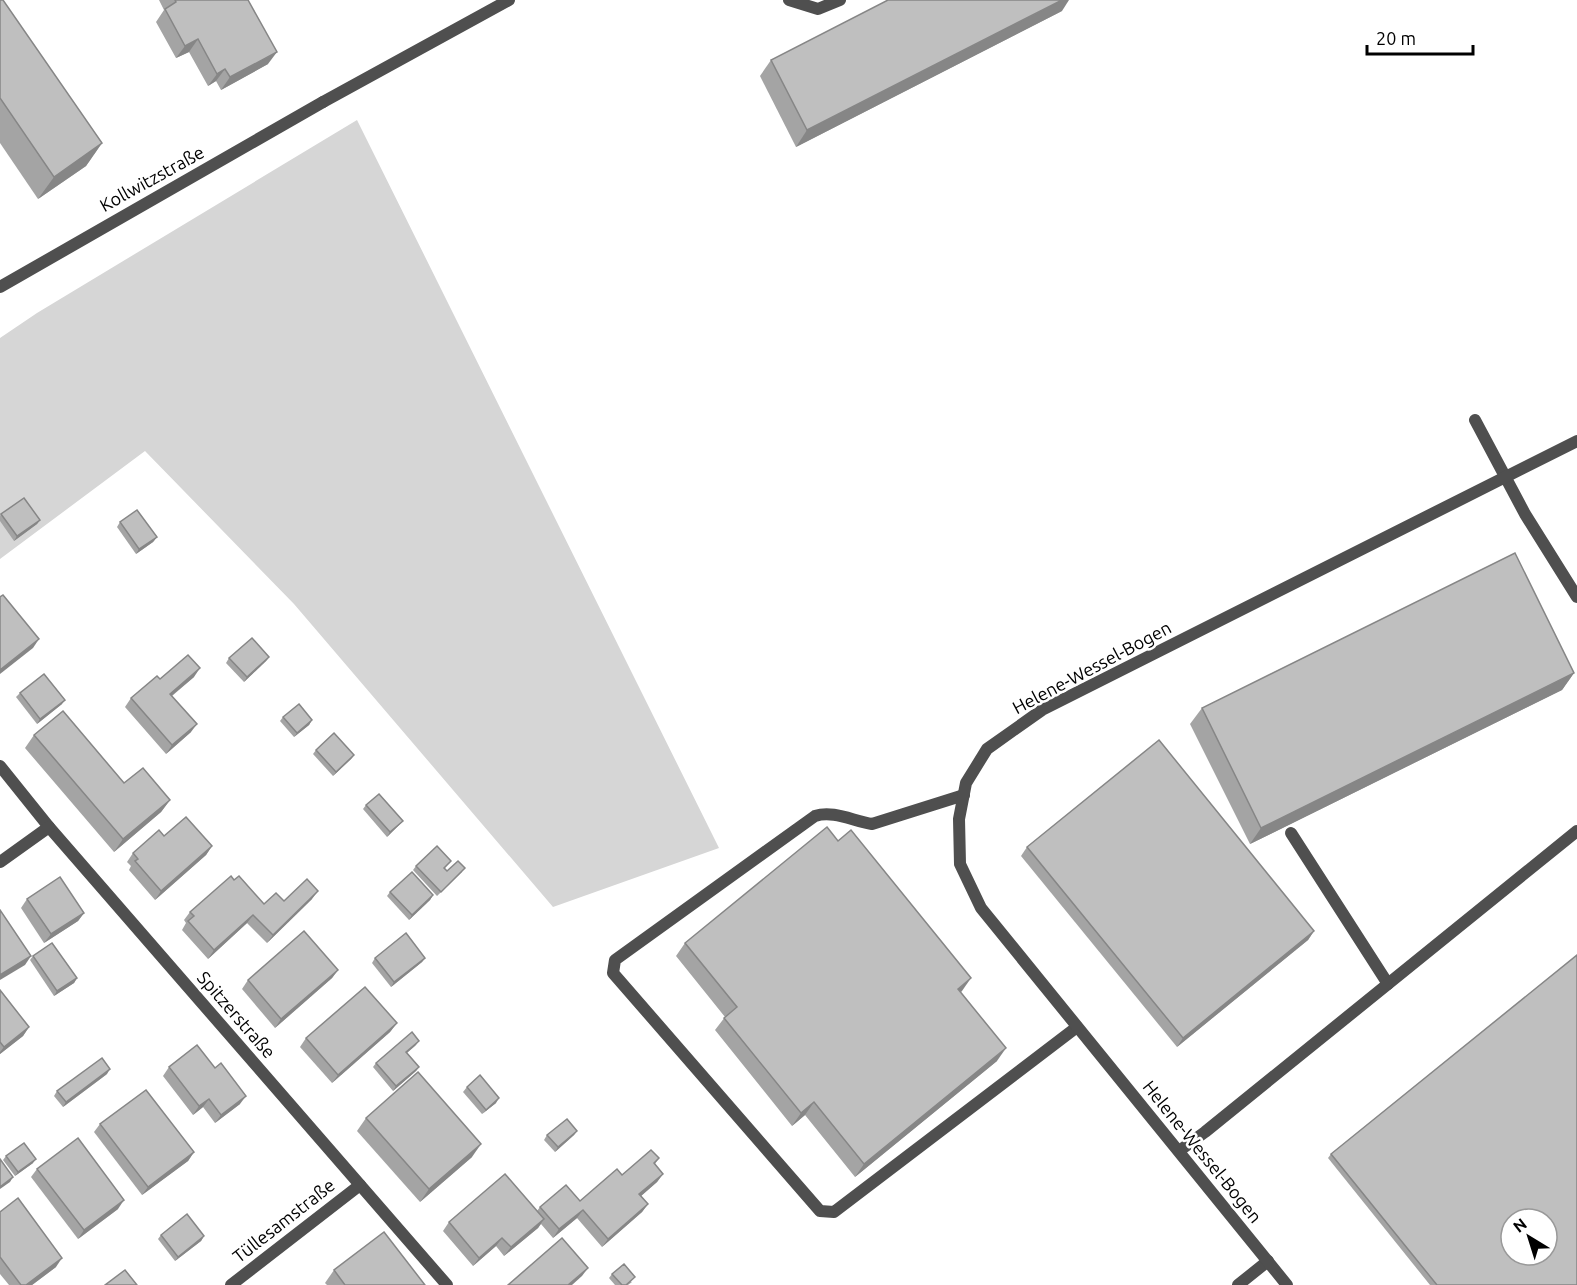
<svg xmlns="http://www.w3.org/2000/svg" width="1577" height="1285" viewBox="0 0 1577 1285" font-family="Ubuntu,sans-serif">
<rect width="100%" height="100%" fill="#fff"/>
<polygon fill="#d6d6d6" points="357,120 719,848 553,907 294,604 145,451 0,559 0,338 37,313"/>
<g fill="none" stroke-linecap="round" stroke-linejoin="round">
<g stroke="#4f4f4f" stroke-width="12">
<polyline points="789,0 818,9 840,0"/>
<polyline points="323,102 509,0"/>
<polyline points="1475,420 1525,514 1577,597"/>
<path d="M964,795L872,824C853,821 833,810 815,816L615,960L613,973L820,1211L834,1212L1077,1027"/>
<polyline points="1291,833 1388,984"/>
<polyline points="1179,1151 1205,1132 1577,831"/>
<polyline points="1238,1285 1268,1261"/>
</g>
<g stroke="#4f4f4f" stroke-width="12">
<polyline points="0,287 323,102"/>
<polyline points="0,766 49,827 447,1285"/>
<polyline points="0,862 49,827"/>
<polyline points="231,1285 360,1185"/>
<polyline points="1287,1285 981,908 960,864 959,819 966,783 987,749 1042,710 1577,441"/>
</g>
</g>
<g fill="#a4a4a4">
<polygon points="0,0 102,143 86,166 38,199 0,143"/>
<polygon points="159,0 248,0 268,64 221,90 216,81 208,86 189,52 176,58 156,22 164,10"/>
<polygon points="1062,11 796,147 760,76 771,60"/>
<polygon points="1,514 40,520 37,524 14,541 0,521 0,516"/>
<polygon points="120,522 157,537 153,542 136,554 117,527"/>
<polygon points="269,657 266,661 244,682 226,663 229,658"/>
<polygon points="1574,673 1562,690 1250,844 1190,724 1202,708"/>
<polygon points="194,677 172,696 191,732 166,754 125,707 131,698 160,679"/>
<polygon points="20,693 62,704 37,724 16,697"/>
<polygon points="283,717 312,720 309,725 294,737 280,721"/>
<polygon points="34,735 124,783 170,800 161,812 114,852 25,748"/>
<polygon points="316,750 354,755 351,759 333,776 313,754"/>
<polygon points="366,805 403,821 387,837 363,809"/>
<polygon points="164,836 212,846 206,855 155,900 129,870 131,866 127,862 133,853"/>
<polygon points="1027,847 1314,931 1308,940 1177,1047 1021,856"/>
<polygon points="451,861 445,868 447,871 462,872 437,896 413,870 416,866"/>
<polygon points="234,880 264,904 284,901 312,899 267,943 247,923 208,959 182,930 186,923 184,920 190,912"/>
<polygon points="390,892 433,895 430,900 409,920 387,896"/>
<polygon points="27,899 84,913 78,921 44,943 21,908"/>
<polygon points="685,943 962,991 960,992 997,1061 855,1177 805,1115 792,1126 715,1030 725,1017 676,956"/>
<polygon points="33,956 77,978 74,983 54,996 30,960"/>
<polygon points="375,958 425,958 422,962 391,987 372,963"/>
<polygon points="338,970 332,978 275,1028 242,989 248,980"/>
<polygon points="0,990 29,1027 23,1036 0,1054"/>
<polygon points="397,1023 390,1032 332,1083 300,1047 306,1038"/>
<polygon points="416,1045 407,1053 419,1067 416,1071 393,1091 373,1067 376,1063"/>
<polygon points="169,1067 240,1104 215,1123 203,1107 193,1115 163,1076"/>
<polygon points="107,1074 63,1107 54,1096 57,1091"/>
<polygon points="467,1087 496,1103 482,1114 463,1092"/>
<polygon points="366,1118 472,1157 420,1202 357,1131"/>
<polygon points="100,1124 194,1152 188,1161 142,1195 94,1132"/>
<polygon points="577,1131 574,1135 555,1152 544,1140 547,1135"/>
<polygon points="1331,1154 1577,1285 1430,1285 1328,1158"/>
<polygon points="6,1156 33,1163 15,1176 3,1160"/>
<polygon points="659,1158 655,1164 663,1174 657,1182 641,1196 648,1204 642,1212 602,1247 577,1218 553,1238 541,1224 538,1228 504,1256 496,1246 473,1266 443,1231 449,1222 537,1211 540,1207 580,1201 622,1175"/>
<polygon points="37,1169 118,1209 78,1239 31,1177"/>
<polygon points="0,1212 56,1267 32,1285 9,1285 0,1274"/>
<polygon points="161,1235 204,1236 201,1241 175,1261 158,1239"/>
<polygon points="334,1270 425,1285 327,1285 325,1283"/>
<polygon points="612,1274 632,1282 628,1285 615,1285 609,1278"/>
</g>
<g fill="#868686">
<polygon points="1062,0 1069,0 1062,11 796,147 807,130"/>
<polygon points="198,39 189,52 176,58 185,46"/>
<polygon points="277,52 268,64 221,90 230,77"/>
<polygon points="225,69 216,81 208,86 217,74"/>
<polygon points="102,143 86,166 38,199 54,177"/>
<polygon points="40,520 37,524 14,541 17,536"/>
<polygon points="157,537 153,542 136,554 139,549"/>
<polygon points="39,639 33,648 0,674 0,670"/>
<polygon points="269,657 266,661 244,682 247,677"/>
<polygon points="200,668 194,677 164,702 170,694"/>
<polygon points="1574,673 1562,690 1250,844 1261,828"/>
<polygon points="65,700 62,704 37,724 40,719"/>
<polygon points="312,720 309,725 294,737 297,733"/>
<polygon points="197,724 191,732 166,754 172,745"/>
<polygon points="354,755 351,759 333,776 336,772"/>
<polygon points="170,800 161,812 114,852 123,839"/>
<polygon points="403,821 387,837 390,832"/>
<polygon points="212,846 206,855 155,900 161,891"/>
<polygon points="318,891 312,899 267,943 273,935"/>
<polygon points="433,895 430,900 409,920 412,915"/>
<polygon points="84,913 78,921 44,943 51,934"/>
<polygon points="253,915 247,923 208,959 214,950"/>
<polygon points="1314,931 1308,940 1177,1047 1183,1038"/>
<polygon points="31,956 25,965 0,980 0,975"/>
<polygon points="425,958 422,962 391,987 394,982"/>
<polygon points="338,970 332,978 275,1028 281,1019"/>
<polygon points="77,978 74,983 54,996 57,991"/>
<polygon points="971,978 962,991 949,1002 958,989"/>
<polygon points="397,1023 390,1032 332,1083 338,1075"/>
<polygon points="29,1027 23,1036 0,1054 0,1052 4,1047"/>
<polygon points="419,1041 416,1045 403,1056 406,1052"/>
<polygon points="1006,1048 997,1061 855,1177 864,1164"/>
<polygon points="419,1067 416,1071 393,1091 396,1086"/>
<polygon points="110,1069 107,1074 63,1107 66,1102"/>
<polygon points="246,1096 240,1104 215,1123 221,1115"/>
<polygon points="499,1098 496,1103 482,1114 486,1110"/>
<polygon points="209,1099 203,1107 193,1115 199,1106"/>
<polygon points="814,1102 805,1115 792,1126 801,1113"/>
<polygon points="577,1131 574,1135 555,1152 558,1147"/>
<polygon points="481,1144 472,1157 420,1202 429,1189"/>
<polygon points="194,1152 188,1161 142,1195 148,1187"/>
<polygon points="36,1159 33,1163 15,1176 18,1172"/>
<polygon points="663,1174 657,1182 633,1203 639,1194"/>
<polygon points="13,1177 10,1182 0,1189 0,1187"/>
<polygon points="124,1200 118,1209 78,1239 84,1230"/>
<polygon points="648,1204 642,1212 602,1247 608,1239"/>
<polygon points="583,1210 577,1218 553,1238 559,1229"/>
<polygon points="544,1219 538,1228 504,1256 511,1247"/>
<polygon points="204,1236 201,1241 175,1261 178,1257"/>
<polygon points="502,1238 496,1246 473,1266 479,1258"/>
<polygon points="62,1258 56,1267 32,1285 26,1285"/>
<polygon points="588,1268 582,1276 572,1285 568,1285"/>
</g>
<g fill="#bfbfbf" stroke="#868686" stroke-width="1.5" fill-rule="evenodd">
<polygon points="0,0 3,0 102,143 54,177 0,98"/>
<polygon points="175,0 248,0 277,52 230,77 225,69 217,74 198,39 185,46 165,9 176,2"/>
<polygon points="888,0 1062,0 807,130 771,60"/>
<polygon points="24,498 40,520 17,536 1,514"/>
<polygon points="137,510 157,537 139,549 120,522"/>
<polygon points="1515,553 1574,673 1261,828 1202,708"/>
<polygon points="3,595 39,639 0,670 0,597"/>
<polygon points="252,638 269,657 247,677 229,658"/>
<polygon points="188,655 200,668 170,694 197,724 172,745 131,698 157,676 160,679"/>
<polygon points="44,674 65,700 40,719 20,693"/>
<polygon points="299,704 312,720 297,733 283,717"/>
<polygon points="63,711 124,783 143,768 170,800 123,839 34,735"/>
<polygon points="334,733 354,755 336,772 316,750"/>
<polygon points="1159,740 1314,931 1183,1038 1027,847"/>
<polygon points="379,794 403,821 390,832 366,805"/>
<polygon points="186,817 212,846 161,891 135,861 138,859 133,853 159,830 164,836"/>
<polygon points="827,827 838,841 851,830 971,978 958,989 1006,1048 864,1164 814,1102 801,1113 724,1018 737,1007 685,943"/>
<polygon points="437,846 451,861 444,868 447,871 458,861 465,868 441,892 416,866"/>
<polygon points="412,872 433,895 412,915 390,892"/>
<polygon points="231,876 234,880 239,876 264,904 276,893 284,901 307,879 318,891 273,935 253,915 214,950 188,921 194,916 190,912"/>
<polygon points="60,877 84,913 51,934 27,899"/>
<polygon points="0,910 31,956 0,975"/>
<polygon points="304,931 338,970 281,1019 248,980"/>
<polygon points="406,933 425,958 394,982 375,958"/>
<polygon points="52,943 77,978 57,991 33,956"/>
<path d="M1577,955V1285H1437L1331,1154ZM1511,1219H1547V1255H1511Z"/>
<polygon points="365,987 397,1023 338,1075 306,1038"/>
<polygon points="0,990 29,1027 4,1047 0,1042"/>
<polygon points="412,1032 419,1041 406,1052 419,1067 396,1086 376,1063"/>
<polygon points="197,1045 215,1068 221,1063 246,1096 221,1115 209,1099 199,1106 169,1067"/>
<polygon points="102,1058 110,1069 66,1102 57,1091"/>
<polygon points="418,1072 481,1144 429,1189 366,1118"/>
<polygon points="480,1075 499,1098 486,1110 467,1087"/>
<polygon points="146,1090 194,1152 148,1187 100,1124"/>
<polygon points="567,1119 577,1131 558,1147 547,1135"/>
<polygon points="78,1138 124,1200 84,1230 37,1169"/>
<polygon points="24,1143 36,1159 18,1172 6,1156"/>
<polygon points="651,1150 659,1158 654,1163 663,1174 639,1194 648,1204 608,1239 583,1210 559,1229 540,1207 566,1185 580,1201 617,1169 622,1175"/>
<polygon points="0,1159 13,1177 0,1187"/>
<polygon points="505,1174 544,1219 511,1247 502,1238 479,1258 449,1222"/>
<polygon points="18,1198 62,1258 26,1285 21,1285 0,1257 0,1212"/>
<polygon points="187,1214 204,1236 178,1257 161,1235"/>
<polygon points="384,1232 425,1285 345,1285 334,1270"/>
<polygon points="562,1238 588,1268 568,1285 508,1285"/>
<polygon points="624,1264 635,1277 626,1285 622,1285 612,1274"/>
<polygon points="125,1270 137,1285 105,1285"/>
</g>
<g text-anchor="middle" stroke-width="5" stroke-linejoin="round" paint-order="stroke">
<g font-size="18" fill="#000" stroke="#fff">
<text transform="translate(152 179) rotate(-29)" y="6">Kollwitzstraße</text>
<text transform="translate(1092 668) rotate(-28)" y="6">Helene-Wessel-Bogen</text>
<text transform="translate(236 1015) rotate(49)" y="6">Spitzerstraße</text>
<text transform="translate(1202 1152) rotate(51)" y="6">Helene-Wessel-Bogen</text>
<text transform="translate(284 1221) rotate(-38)" y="6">Tüllesamstraße</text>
</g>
</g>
<g transform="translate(1529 1237) rotate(322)"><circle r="28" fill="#ffffff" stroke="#999999" stroke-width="1.5"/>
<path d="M0-4.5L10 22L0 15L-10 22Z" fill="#000000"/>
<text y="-9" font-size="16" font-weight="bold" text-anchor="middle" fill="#000000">N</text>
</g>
<path d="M1367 45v9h106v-9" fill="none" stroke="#000000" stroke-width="3"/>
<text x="1376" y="45" font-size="18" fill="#000000" stroke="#ffffff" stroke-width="4.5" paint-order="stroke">20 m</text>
</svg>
